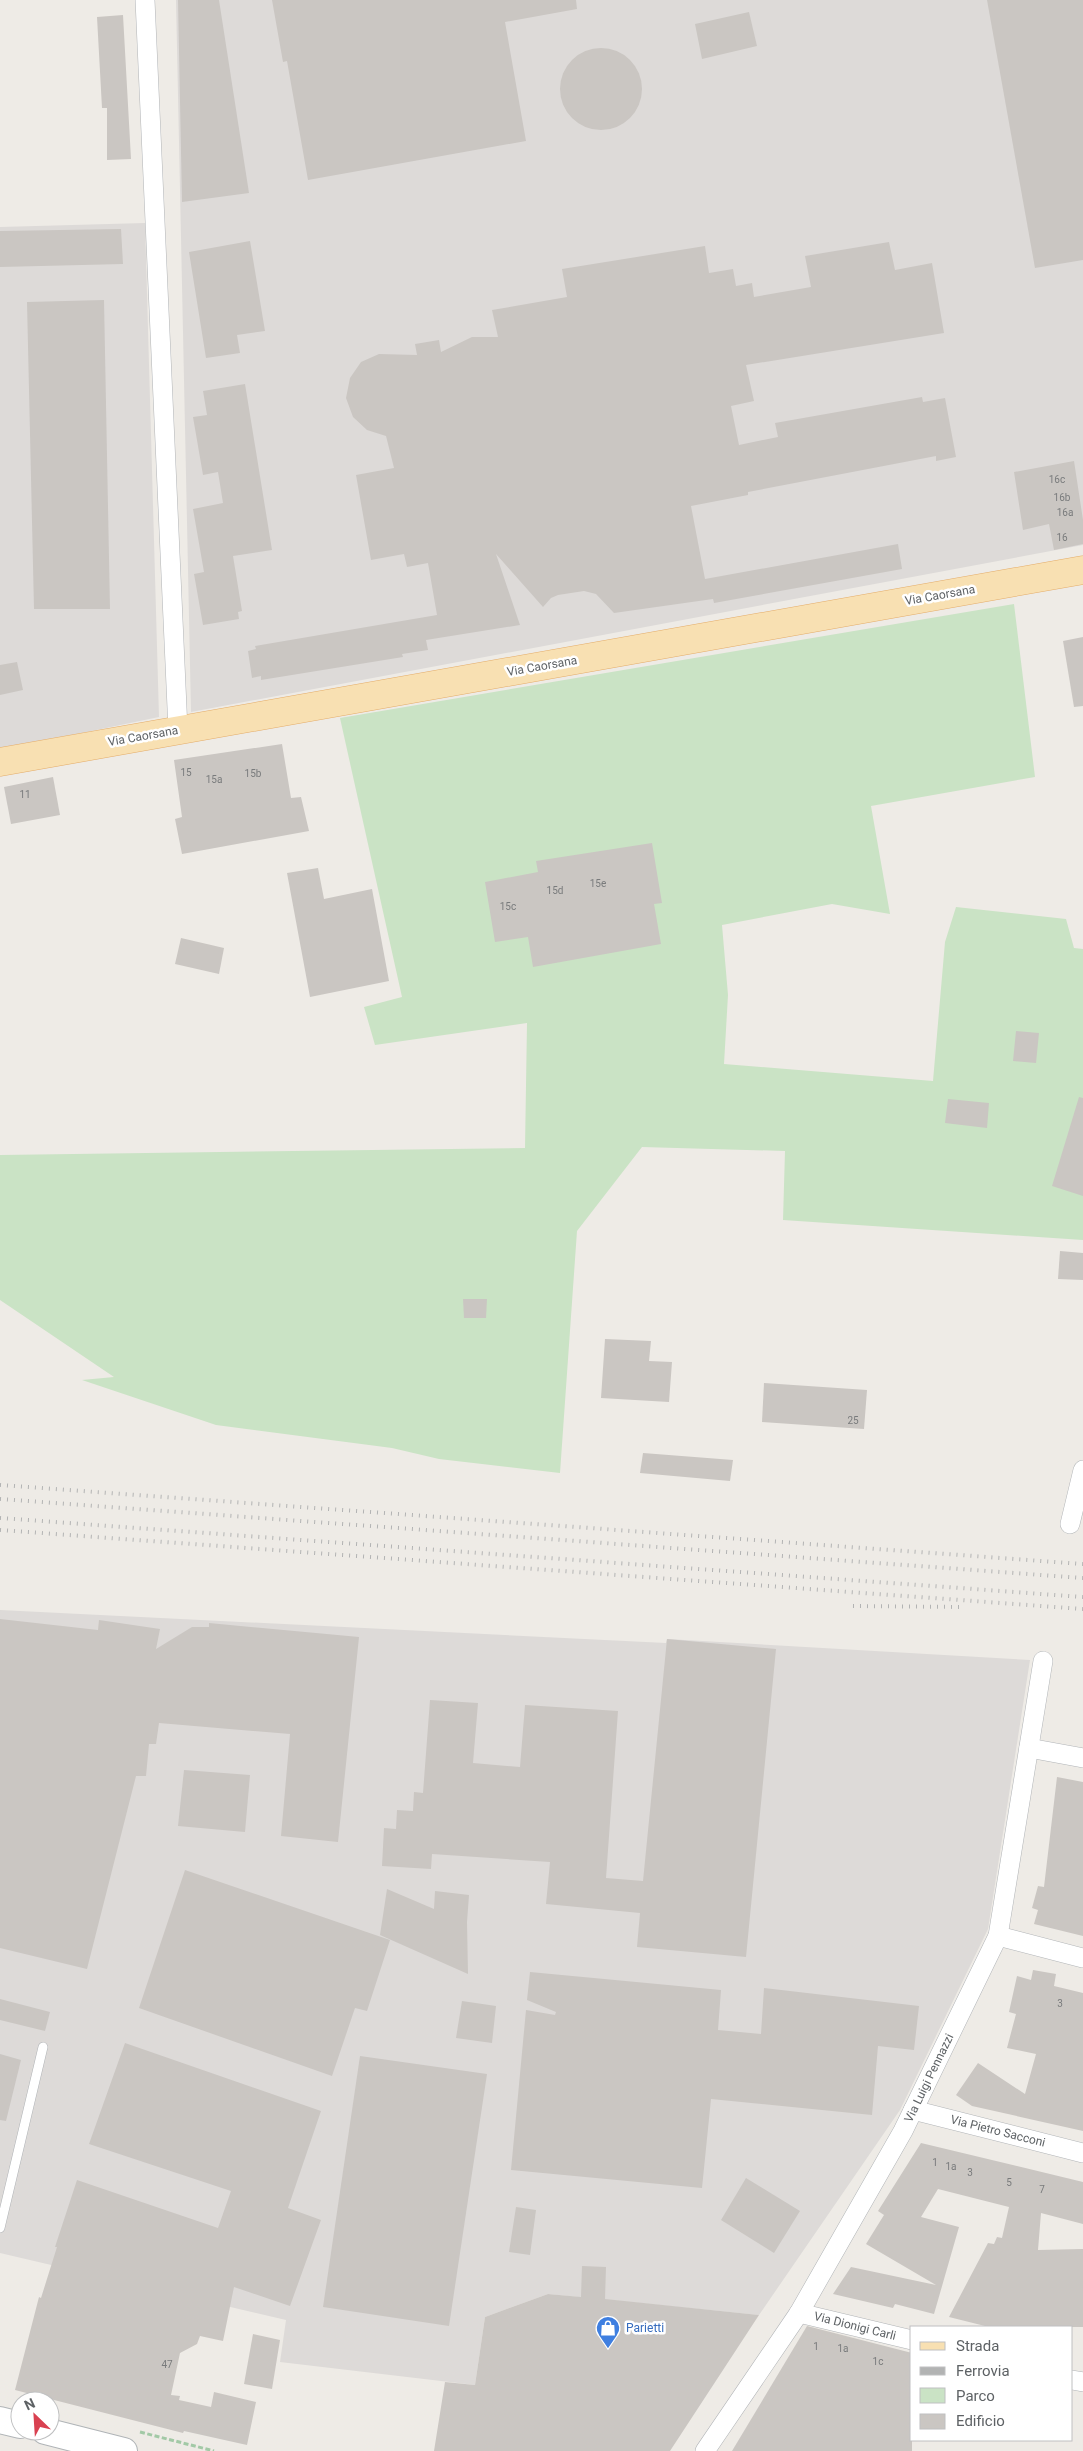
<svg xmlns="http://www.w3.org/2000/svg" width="1083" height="2451" viewBox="0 0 1083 2451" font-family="Roboto,sans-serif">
<rect width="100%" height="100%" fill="#eeebe6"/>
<g fill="#dddad8">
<polygon points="176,0 1083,0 1083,545 191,712"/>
<polygon points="145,223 159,717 0,750 0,227"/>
<polygon points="0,1610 666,1643 667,1639 1030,1660 988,1929 900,2110 759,2315 548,2294 485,2317 475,2385 280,2362 286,2320 0,2253"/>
</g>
<polygon fill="#cae3c5" points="1014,604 1035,777 871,806 890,914 832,904 722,925 728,995 724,1064 933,1081 945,942 956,907 1066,919 1074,948 1083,949 1083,1240 783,1220 785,1151 642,1147 577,1231 560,1473 439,1459 392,1448 216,1425 82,1380 114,1377 0,1300 0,1155 525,1148 527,1023 375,1045 364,1007 402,997 340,718"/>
<g fill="#cac6c2">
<polygon points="178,0 219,0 249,193 182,202"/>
<polygon points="272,0 576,0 577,9 505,22 526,141 308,180 287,61 283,62"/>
<polygon points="987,0 1083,0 1083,260 1035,268"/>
<polygon points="749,12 757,46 702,59 695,24"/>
<polygon points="123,15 131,159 107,160 107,108 102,108 97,17"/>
<circle cx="601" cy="89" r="41"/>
<polygon points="121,229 123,264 0,267 0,231"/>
<polygon points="250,241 265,331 237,335 240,353 206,358 189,252"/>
<polygon points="889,242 895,270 932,263 944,333 746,365 754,401 731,406 739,445 778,437 775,423 922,397 923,402 945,398 956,457 936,461 936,456 748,492 748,495 691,506 705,579 898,544 902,569 714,603 713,599 614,613 596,594 584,591 558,595 551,598 543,607 496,554 520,625 426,640 428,650 402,654 403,657 261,680 261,676 252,678 248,651 256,649 255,646 437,615 428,563 407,567 404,554 371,560 356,475 394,468 386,436 367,430 353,417 346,398 350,378 361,362 379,354 417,355 415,344 439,340 441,352 472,337 498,337 492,310 567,297 562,269 705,246 709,273 733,269 736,286 752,283 754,297 811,287 805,256"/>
<polygon points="104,300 110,609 34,609 27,302"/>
<polygon points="245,384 272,550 233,556 242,611 238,612 239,619 203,625 194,574 204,572 193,509 223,503 218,472 203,475 193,417 207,415 203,391"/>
<polygon points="1074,461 1083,520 1083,544 1054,550 1049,524 1023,530 1014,472"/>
<polygon points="1083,637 1083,706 1074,707 1063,641"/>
<polygon points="17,662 23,690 0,695 0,665"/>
<polygon points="282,744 291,798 301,797 309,831 182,854 175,819 182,817 174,760"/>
<polygon points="53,777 60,815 11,824 4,787"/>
<polygon points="652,843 662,903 654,904 661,944 533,967 528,937 495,942 485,882 538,872 536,861"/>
<polygon points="318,868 324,899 372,889 389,981 310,997 287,873"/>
<polygon points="181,938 224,948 219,974 175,964"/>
<polygon points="1016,1031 1039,1033 1036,1063 1013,1061"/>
<polygon points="1079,1097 1083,1098 1083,1196 1052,1186"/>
<polygon points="948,1099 989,1103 987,1128 945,1123"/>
<polygon points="1060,1251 1083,1253 1083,1280 1058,1279"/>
<polygon points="463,1299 487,1299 486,1318 464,1318"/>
<polygon points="605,1339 651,1341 649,1361 672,1362 669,1402 601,1398"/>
<polygon points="764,1383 867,1390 864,1429 762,1422"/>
<polygon points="643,1453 733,1460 730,1481 640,1473"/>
<polygon points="0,1619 98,1630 99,1620 160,1629 156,1649 192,1627 209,1627 209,1623 359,1637 338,1842 281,1836 290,1734 159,1723 156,1744 149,1744 146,1776 136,1776 87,1969 0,1948"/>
<polygon points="667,1639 776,1649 746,1957 637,1947 640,1913 546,1904 550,1862 432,1854 431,1869 382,1866 384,1828 396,1829 397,1810 413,1811 414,1792 423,1793 430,1700 478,1703 473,1763 520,1767 525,1705 618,1711 606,1878 643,1881"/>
<polygon points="184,1770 250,1775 245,1832 178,1826"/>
<polygon points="1057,1777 1083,1782 1083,1936 1034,1924 1038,1910 1032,1908 1038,1886 1044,1887"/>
<polygon points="185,1870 390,1940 367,2011 355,2008 332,2076 139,2008"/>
<polygon points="387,1889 434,1909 435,1891 469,1895 467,1922 468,1974 380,1935"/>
<polygon points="1033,1970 1056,1974 1054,1986 1083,1993 1083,2131 972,2106 956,2095 978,2063 1025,2094 1036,2054 1007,2048 1016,2014 1009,2012 1017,1976 1031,1980"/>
<polygon points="530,1972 721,1990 718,2030 761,2034 764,1988 919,2006 914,2050 878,2046 872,2115 711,2099 702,2188 511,2170 526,2010 555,2015 556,2012 527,2000"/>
<polygon points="0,1999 50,2012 45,2031 0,2020"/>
<polygon points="462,2001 496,2006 492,2043 456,2038"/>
<polygon points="125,2043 321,2111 288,2208 321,2220 290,2306 234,2287 223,2341 200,2336 197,2344 180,2353 171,2395 180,2396 179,2400 211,2407 214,2392 256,2402 247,2445 184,2431 183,2433 15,2390 39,2297 41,2298 57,2247 55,2247 77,2180 218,2228 231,2191 89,2144"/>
<polygon points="0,2054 21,2060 6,2121 0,2120"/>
<polygon points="360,2056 487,2074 449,2326 323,2307"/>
<polygon points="921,2143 1083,2182 1083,2224 1041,2213 1038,2250 1083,2249 1083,2327 989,2327 949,2317 988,2243 994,2244 997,2237 1002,2238 1009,2207 938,2189 921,2217 959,2227 934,2314 895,2304 893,2308 833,2294 851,2267 936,2285 866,2244 884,2215 878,2211"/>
<polygon points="746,2178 800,2211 774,2253 721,2220"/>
<polygon points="516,2207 536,2210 530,2255 509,2252"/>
<polygon points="582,2266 606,2267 605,2299 759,2315 670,2451 434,2451 445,2382 475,2385 485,2317 548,2294 581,2297"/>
<polygon points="807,2326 912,2353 912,2451 732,2451"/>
<polygon points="253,2334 280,2340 272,2389 244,2384"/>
</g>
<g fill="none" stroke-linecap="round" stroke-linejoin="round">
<g stroke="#b1b4b7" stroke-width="10">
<polyline id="service" points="0,2228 43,2047"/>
</g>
<g stroke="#b1b4b7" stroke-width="20">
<g id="minor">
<polyline points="145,0 178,730"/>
<polyline points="1070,1524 1083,1470"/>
<polyline points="1029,1748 1083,1758"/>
<polyline points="998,1936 1083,1958"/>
<polyline points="913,2110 1083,2153"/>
<polyline points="799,2313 912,2340"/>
<polyline points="1072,2380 1083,2382"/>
<polyline points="705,2451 799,2313 903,2131 998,1936 1043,1661"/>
</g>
</g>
<g stroke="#b0b4b7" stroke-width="28">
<g id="secondary">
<polyline points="0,2420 20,2425"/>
<polyline points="45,2431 124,2451"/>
</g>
</g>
<g stroke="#e4ac69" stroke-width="29">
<polyline id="primary" points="0,762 1083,570"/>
</g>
<polyline stroke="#a2c9a6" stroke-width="3" stroke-dasharray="5 2.5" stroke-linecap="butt" points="140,2432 214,2451"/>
<use href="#service" stroke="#fff" stroke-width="9"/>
<use href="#minor" stroke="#fff" stroke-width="19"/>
<use href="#secondary" stroke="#fff" stroke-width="26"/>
<use href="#primary" stroke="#f8e0b2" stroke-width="28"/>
<g stroke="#b2b3b3" stroke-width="4" stroke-dasharray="1 6" stroke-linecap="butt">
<polyline points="0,1485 1083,1564"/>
<polyline points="0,1499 1083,1578"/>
<polyline points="0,1518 1083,1597"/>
<polyline points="0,1530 1083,1609"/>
<polyline points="853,1606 965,1607"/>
</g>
</g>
<defs>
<g id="shop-pin" transform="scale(1.25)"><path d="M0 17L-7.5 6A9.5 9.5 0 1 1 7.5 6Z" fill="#3f7fe0" stroke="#fff"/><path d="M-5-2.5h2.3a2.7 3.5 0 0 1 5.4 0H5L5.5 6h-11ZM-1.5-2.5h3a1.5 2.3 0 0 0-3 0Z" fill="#fff"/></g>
</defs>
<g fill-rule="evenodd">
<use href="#shop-pin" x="608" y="2328"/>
</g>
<g text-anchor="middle" stroke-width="5" stroke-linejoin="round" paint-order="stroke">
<g font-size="10" fill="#797b7c">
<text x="1057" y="483">16c</text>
<text x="1062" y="501">16b</text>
<text x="1065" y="516">16a</text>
<text x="1062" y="541">16</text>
<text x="186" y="776">15</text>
<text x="253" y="777">15b</text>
<text x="214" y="783">15a</text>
<text x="25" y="798">11</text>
<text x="598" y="887">15e</text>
<text x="555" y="894">15d</text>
<text x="508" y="910">15c</text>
<text x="853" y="1424">25</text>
<text x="1060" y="2007">3</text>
<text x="935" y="2166">1</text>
<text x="951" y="2170">1a</text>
<text x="970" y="2176">3</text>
<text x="1009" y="2186">5</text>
<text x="1042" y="2193">7</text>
<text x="816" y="2350">1</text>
<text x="843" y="2352">1a</text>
<text x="878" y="2365">1c</text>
<text x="167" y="2368">47</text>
</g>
<g font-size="12" fill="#5e6265" stroke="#fff">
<text transform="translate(940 595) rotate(-10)" y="4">Via Caorsana</text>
<text transform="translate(542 666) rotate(-10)" y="4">Via Caorsana</text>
<text transform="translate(143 736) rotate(-10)" y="4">Via Caorsana</text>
<text transform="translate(929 2078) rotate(-64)" y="4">Via Luigi Pennazzi</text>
<text transform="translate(998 2131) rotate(14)" y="4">Via Pietro Sacconi</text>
<text transform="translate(855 2326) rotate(14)" y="4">Via Dionigi Carli</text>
</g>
<g font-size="12" fill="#366cbe" stroke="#fff" text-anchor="start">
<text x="626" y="2332">Parietti</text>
</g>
</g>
<rect x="910" y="2326" width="162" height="115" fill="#ffffff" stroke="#bfc0c1"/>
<rect x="920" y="2342" width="25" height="8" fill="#f8e0b2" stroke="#bfc0c1"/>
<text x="956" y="2351" font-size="15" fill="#5e6265">Strada</text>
<rect x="920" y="2367" width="25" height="8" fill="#b2b3b3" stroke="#bfc0c1"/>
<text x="956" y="2376" font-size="15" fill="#5e6265">Ferrovia</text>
<rect x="920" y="2388" width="25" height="15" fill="#cae3c5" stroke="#bfc0c1"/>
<text x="956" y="2401" font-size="15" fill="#5e6265">Parco</text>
<rect x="920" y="2414" width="25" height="15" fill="#cac6c2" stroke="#bfc0c1"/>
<text x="956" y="2426" font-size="15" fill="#5e6265">Edificio</text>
<g transform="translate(35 2416) rotate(335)"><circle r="24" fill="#ffffff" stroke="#bfc0c1"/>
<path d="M0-4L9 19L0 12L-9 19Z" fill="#d94151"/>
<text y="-8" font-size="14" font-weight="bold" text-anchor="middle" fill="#5e6265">N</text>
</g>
</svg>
